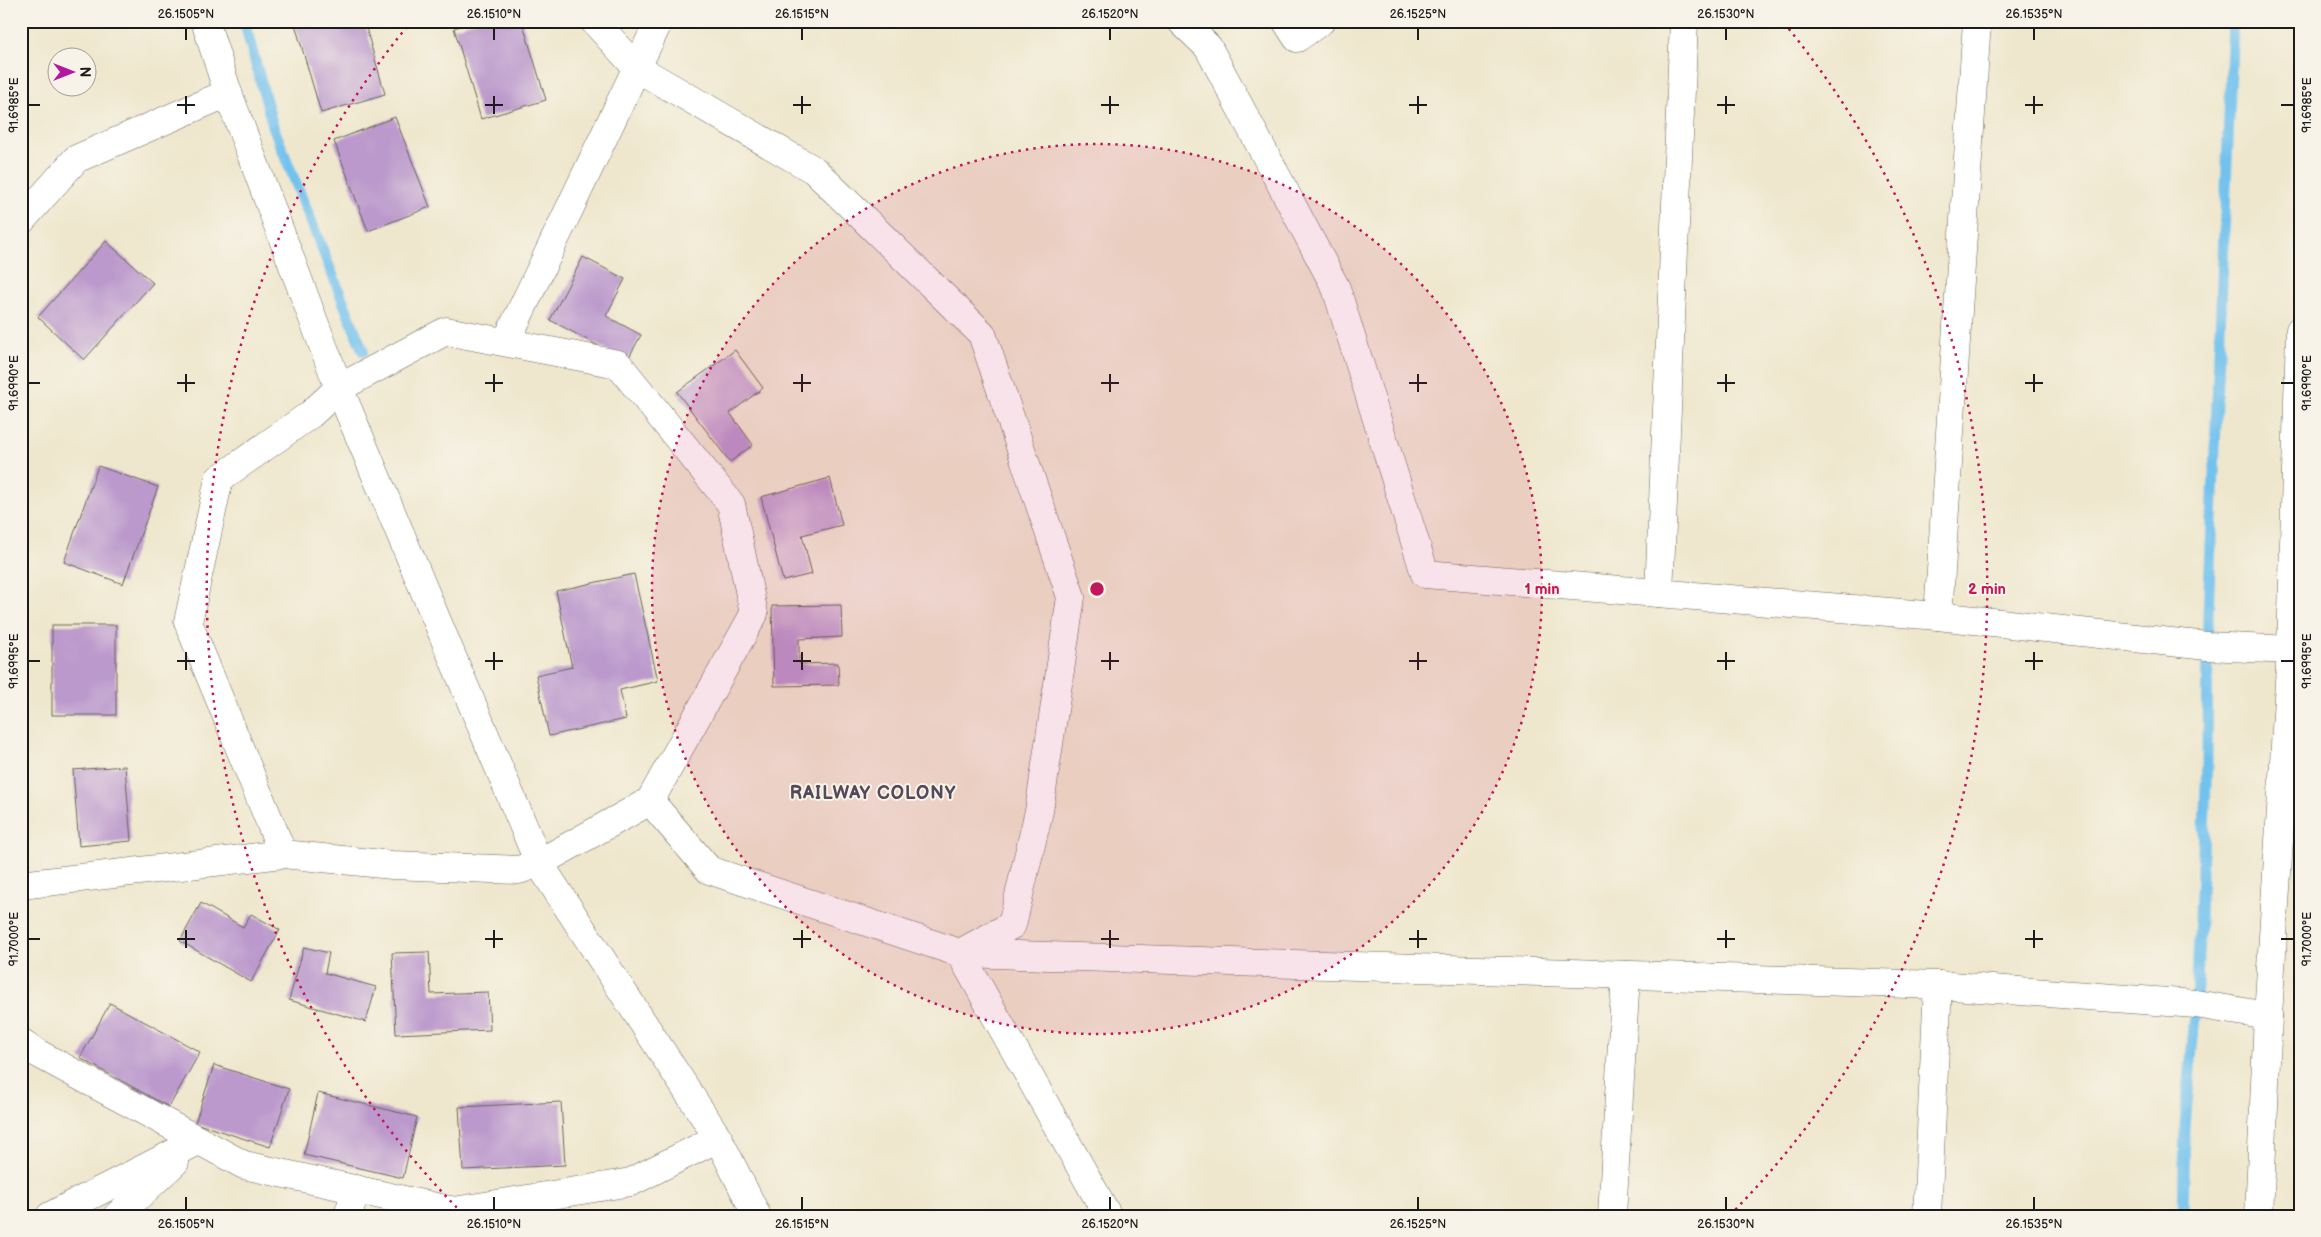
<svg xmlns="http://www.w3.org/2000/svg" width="2321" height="1237" viewBox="0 0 2321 1237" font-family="'Balsamiq Sans',sans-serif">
<rect width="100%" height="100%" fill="#f7f3e8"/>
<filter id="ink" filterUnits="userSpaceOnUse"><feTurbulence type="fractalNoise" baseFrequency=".02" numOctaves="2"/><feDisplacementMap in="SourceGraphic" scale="10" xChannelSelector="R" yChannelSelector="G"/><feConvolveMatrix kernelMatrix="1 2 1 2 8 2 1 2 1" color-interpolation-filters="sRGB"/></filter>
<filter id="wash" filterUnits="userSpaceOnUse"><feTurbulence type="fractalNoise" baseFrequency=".0096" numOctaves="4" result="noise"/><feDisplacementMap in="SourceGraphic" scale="20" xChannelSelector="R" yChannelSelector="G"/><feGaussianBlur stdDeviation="1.12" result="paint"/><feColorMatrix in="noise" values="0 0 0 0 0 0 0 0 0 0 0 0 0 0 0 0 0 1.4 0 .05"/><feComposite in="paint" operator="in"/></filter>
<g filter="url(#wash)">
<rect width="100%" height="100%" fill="#efe7cd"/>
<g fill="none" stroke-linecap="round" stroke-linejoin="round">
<g stroke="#73c2ee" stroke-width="11">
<polyline points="244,21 273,126 363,351"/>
<polyline points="2183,1216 2185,1126 2196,1004 2207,764 2208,615 2233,21"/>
</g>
</g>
<g id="blocks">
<g fill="#b9c">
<polygon points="294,21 364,21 385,94 321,113"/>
<polygon points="477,21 522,21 546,100 481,119 454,28"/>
<polygon points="395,117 430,207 368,231 334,141"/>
<polygon points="106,241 153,283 84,360 38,317"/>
<polygon points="583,257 625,279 606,316 641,335 627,361 550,320"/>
<polygon points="735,350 763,388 730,413 753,445 730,462 677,392"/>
<polygon points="98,466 158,487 123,584 64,562"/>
<polygon points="830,478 842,525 802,535 812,574 783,581 761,497"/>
<polygon points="634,574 658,681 620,690 626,719 549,736 536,675 572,667 556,591"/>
<polygon points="841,605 842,637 799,639 799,664 838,663 839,685 774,686 772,606"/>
<rect x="52" y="625" width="64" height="90"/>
<polygon points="125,766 131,841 79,846 73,770"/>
<polygon points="201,903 243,927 251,914 280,930 251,982 180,941"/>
<polygon points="304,947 329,953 325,973 376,987 366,1022 289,1000"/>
<polygon points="429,952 431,994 488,992 490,1030 396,1034 392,953"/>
<polygon points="110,1003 200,1052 169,1107 80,1058"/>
<polygon points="214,1065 289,1089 270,1147 195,1123"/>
<polygon points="318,1093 417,1117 403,1178 304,1155"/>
<polygon points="561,1102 565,1165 463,1170 459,1107"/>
</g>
</g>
</g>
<g filter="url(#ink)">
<use href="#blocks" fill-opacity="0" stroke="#66635a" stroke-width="1"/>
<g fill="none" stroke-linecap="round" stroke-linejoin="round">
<g stroke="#66635a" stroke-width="29">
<g id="minor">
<polyline points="205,21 228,93 339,388 539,863 718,1138 757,1216"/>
<polyline points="594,21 637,68 814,170 982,334 1071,597 1039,811 1012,925 960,953 1108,1216"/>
<polyline points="1181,21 1208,47 1336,288 1425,574 1938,616 2207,646 2291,650"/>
<polyline points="1286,21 1297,38 1321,21"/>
<polyline points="21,221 76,159 228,93"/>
<polygon points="446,331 618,364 731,504 754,614 650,801 539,863 519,870 392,865 283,854 188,622 219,479 311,414 339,388"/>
<polyline points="506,342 659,21"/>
<polyline points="1659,593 1684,21"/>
<polyline points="1938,616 1977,21"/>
<polyline points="650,801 709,870 960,953 1938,985 2196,1004 2268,1016"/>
<polyline points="21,885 283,854"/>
<polyline points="21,1042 37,1053 244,1165 454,1211 631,1182 718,1138"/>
<polyline points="50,1216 198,1141"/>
<polyline points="117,1216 175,1162"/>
<polyline points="348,1216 356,1189"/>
<polyline points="1612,1216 1626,975"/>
<polyline points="1927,1216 1938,985"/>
<polyline points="2259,1216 2268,1016 2291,650 2300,330"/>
</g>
</g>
<use href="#minor" stroke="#fff" stroke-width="28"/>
</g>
</g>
<path fill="none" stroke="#1c1c1c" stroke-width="2" d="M186,28V40M494,28V40M802,28V40M1110,28V40M1418,28V40M1726,28V40M2034,28V40M186,96V114M494,96V114M802,96V114M1110,96V114M1418,96V114M1726,96V114M2034,96V114M28,105H40M177,105H195M485,105H503M793,105H811M1101,105H1119M1409,105H1427M1717,105H1735M2025,105H2043M2281,105H2294M186,374V392M494,374V392M802,374V392M1110,374V392M1418,374V392M1726,374V392M2034,374V392M28,383H40M177,383H195M485,383H503M793,383H811M1101,383H1119M1409,383H1427M1717,383H1735M2025,383H2043M2281,383H2294M186,652V670M494,652V670M802,652V670M1110,652V670M1418,652V670M1726,652V670M2034,652V670M28,661H40M177,661H195M485,661H503M793,661H811M1101,661H1119M1409,661H1427M1717,661H1735M2025,661H2043M2281,661H2294M186,930V948M494,930V948M802,930V948M1110,930V948M1418,930V948M1726,930V948M2034,930V948M28,939H40M177,939H195M485,939H503M793,939H811M1101,939H1119M1409,939H1427M1717,939H1735M2025,939H2043M2281,939H2294M186,1197V1210M494,1197V1210M802,1197V1210M1110,1197V1210M1418,1197V1210M1726,1197V1210M2034,1197V1210"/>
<circle cx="1097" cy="589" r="445" fill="#c2185b" fill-opacity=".12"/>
<g fill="none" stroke="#c2185b" stroke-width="2.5" stroke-dasharray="2.5 5">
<circle cx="1097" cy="589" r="445"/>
<path d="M462 1213A890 890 0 0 1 410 23M1784 23A890 890 0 0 1 1732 1213"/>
</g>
<g text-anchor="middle" stroke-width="4" stroke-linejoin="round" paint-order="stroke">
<g font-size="18" font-weight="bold" letter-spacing="1" fill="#54485a" stroke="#f7f3e8">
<text x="873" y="799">RAILWAY COLONY</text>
</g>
</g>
<circle cx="1097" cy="589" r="8" fill="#c2185b" stroke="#f7f3e8" stroke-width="2.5"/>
<g font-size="15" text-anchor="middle" font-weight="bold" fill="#c2185b" stroke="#f7f3e8" stroke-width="4" stroke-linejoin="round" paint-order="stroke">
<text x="1542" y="594">1 min</text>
<text x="1987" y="594">2 min</text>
</g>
<rect width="2321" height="1237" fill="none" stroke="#f7f3e8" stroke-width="55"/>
<g transform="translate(72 72) rotate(90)"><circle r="24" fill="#f7f3e8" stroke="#9f9d96"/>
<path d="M0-4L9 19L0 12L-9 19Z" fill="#b5179e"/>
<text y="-8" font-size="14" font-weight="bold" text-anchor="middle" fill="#1c1c1c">N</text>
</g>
<rect x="28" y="28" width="2266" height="1182" fill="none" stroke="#1c1c1c" stroke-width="2"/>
<g font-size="12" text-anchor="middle" fill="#1c1c1c">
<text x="186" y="18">26.1505°N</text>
<text x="494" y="18">26.1510°N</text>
<text x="802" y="18">26.1515°N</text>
<text x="1110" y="18">26.1520°N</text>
<text x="1418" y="18">26.1525°N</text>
<text x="1726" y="18">26.1530°N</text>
<text x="2034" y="18">26.1535°N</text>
<text transform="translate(2307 105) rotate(-90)" y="4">91.6985°E</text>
<text transform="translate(14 105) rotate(-90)" y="4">91.6985°E</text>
<text transform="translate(2307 383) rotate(-90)" y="4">91.6990°E</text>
<text transform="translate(14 383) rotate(-90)" y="4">91.6990°E</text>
<text transform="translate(2307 661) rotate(-90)" y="4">91.6995°E</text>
<text transform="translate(14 661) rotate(-90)" y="4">91.6995°E</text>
<text transform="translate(2307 939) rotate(-90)" y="4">91.7000°E</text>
<text transform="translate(14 939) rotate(-90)" y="4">91.7000°E</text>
<text x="186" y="1228">26.1505°N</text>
<text x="494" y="1228">26.1510°N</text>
<text x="802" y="1228">26.1515°N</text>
<text x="1110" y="1228">26.1520°N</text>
<text x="1418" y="1228">26.1525°N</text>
<text x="1726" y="1228">26.1530°N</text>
<text x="2034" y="1228">26.1535°N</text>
</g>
</svg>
